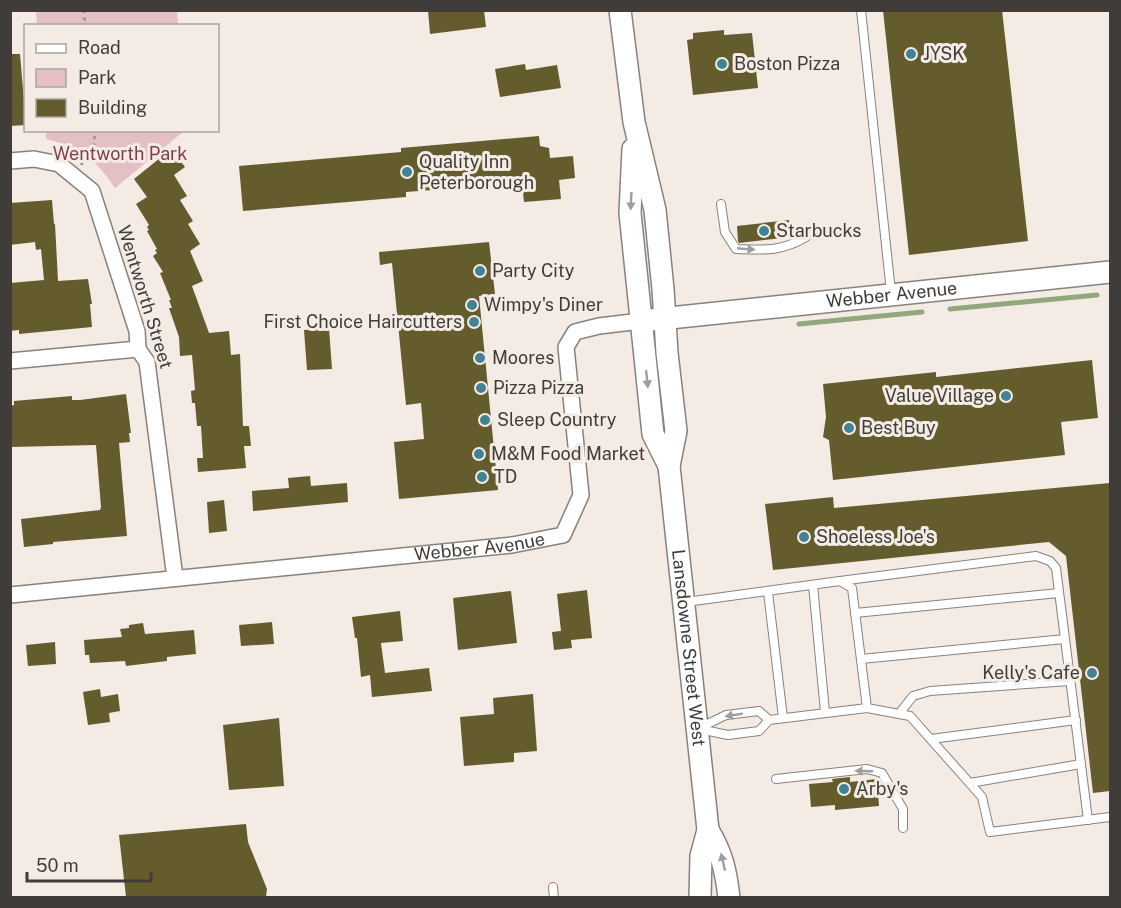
<svg xmlns="http://www.w3.org/2000/svg" width="1121" height="908" viewBox="0 0 1121 908" font-family="'Public Sans',sans-serif">
<rect width="100%" height="100%" fill="#f3ebe4"/>
<g fill="#e4c0c5">
<polygon points="36,11 177,11 178,25 37,25"/>
<path d="M46,131V130L184,131L115,188C94,158 83,148 46,139Z"/>
</g>
<g fill="none" stroke-linecap="round" stroke-linejoin="round">
<g stroke="#92a87c" stroke-width="5">
<polyline points="950,309 1097,295"/>
<polyline points="799,324 922,312"/>
</g>
</g>
<g fill="#645c2d">
<polygon points="428,10 484,10 486,27 430,34"/>
<polygon points="883,10 1002,10 1028,241 909,255"/>
<polygon points="724,30 724,35 752,33 758,88 693,95 687,40 693,39 693,33"/>
<polygon points="10,54 20,54 26,125 10,126"/>
<polygon points="525,64 526,70 557,65 561,88 500,97 495,69"/>
<polygon points="539,136 540,146 549,148 550,158 573,156 575,178 559,180 561,199 524,202 522,183 406,192 406,197 243,211 239,166 401,152 401,148"/>
<polygon points="173,151 185,167 174,175 187,196 180,200 193,221 188,224 200,244 190,251 203,281 192,286 209,333 229,331 231,355 240,354 243,426 249,426 251,446 244,446 246,468 198,472 197,458 203,458 201,426 197,426 195,403 192,403 191,391 195,390 192,355 180,356 179,337 169,308 172,308 169,300 171,300 160,273 163,272 153,256 157,253 155,250 157,249 147,231 149,230 147,227 149,225 136,204 147,197 134,179 165,154 166,156"/>
<polygon points="52,200 54,224 55,224 58,281 88,279 92,304 90,304 92,327 19,334 19,330 10,331 10,283 44,280 41,249 36,250 35,242 10,245 10,203"/>
<polygon points="789,220 791,237 739,243 738,241 737,226"/>
<polygon points="489,242 495,294 479,296 498,490 399,499 394,442 424,439 421,403 406,405 392,263 380,265 379,252"/>
<polygon points="329,328 332,369 307,370 304,330"/>
<polygon points="1092,360 1098,418 1061,422 1065,455 833,480 829,440 823,437 826,417 823,384 936,372 936,377"/>
<polygon points="126,394 131,433 129,433 130,442 119,443 127,536 53,542 53,544 24,547 21,519 100,510 101,507 96,445 10,447 10,406 14,405 14,401 72,396 72,400 80,400"/>
<polygon points="310,476 311,486 347,483 348,502 253,511 252,491 289,488 288,478"/>
<polygon points="1110,483 1110,791 1093,793 1066,556 1049,542 773,570 765,504 833,497 834,508"/>
<polygon points="224,500 227,531 209,533 207,502"/>
<polygon points="587,590 592,638 571,640 572,648 554,650 552,632 561,631 557,594"/>
<polygon points="511,591 517,643 458,650 453,598"/>
<polygon points="400,611 403,641 381,643 385,673 429,668 432,691 372,697 370,675 361,677 357,638 355,638 352,617"/>
<polygon points="272,622 274,644 241,646 239,625"/>
<polygon points="143,623 145,634 194,630 196,654 167,657 167,661 126,666 125,661 90,663 89,655 85,655 84,640 122,637 120,629 129,628 129,625"/>
<polygon points="55,642 56,664 28,666 26,645"/>
<polygon points="100,689 101,697 118,694 120,711 109,713 110,722 88,725 83,692"/>
<polygon points="533,694 537,751 514,753 514,762 464,766 460,717 494,714 493,698"/>
<polygon points="279,718 284,786 229,790 223,725"/>
<polygon points="850,777 850,782 877,779 879,806 835,810 835,805 811,807 809,784 833,782 832,779"/>
<polygon points="246,824 248,842 267,889 266,897 126,897 119,835"/>
</g>
<g fill="none" stroke-linecap="round" stroke-linejoin="round">
<g stroke="#89827b" stroke-width="10">
<g id="lane">
<polyline points="861,10 891,292"/>
<path d="M721,204L725,232L736,249C763,250 781,252 806,237"/>
<polyline points="840,581 1036,556 1050,561 1056,568 1088,820"/>
<polyline points="813,585 825,712"/>
<polyline points="768,592 783,718"/>
<polyline points="686,602 840,581 852,588 867,708"/>
<polyline points="855,613 1059,593"/>
<polyline points="861,659 1065,639"/>
<polyline points="899,714 913,696 930,691 1070,681"/>
<polyline points="699,728 726,715 759,711 769,720"/>
<polyline points="699,729 728,735 759,731 769,720 867,708 910,716 982,797 990,832 1110,817"/>
<polyline points="931,739 1076,720"/>
<polyline points="776,779 867,769 882,773 903,809 903,828"/>
<polyline points="970,783 1081,764"/>
<polyline points="553,887 554,898"/>
</g>
</g>
<g stroke="#89827b" stroke-width="18">
<g id="street">
<polyline points="10,161 34,159 59,164 92,191 137,331 138,349 147,362 175,578"/>
<polyline points="10,361 138,349"/>
<path id="s1" d="M10,595L512,545L563,535L581,495L566,347L575,332L599,326L641,321"/>
</g>
</g>
<g stroke="#89827b" stroke-width="24">
<g id="secondary">
<path id="s2" d="M620,10L634,122L655,210L663,289L667,353L676,431L669,466L708,830L701,856L700,898"/>
<polyline points="633,149 630,213 653,434 669,466"/>
<path id="s3" d="M641,321L1110,272"/>
<path d="M708,830C722,853 726,871 729,898"/>
</g>
</g>
<g stroke="#9f9994" stroke-width="3" stroke-dasharray="3 4.5" stroke-linecap="butt">
<polyline points="84,10 85,26"/>
<polyline points="81,165 95,143 94,130"/>
</g>
<use href="#lane" stroke="#fff" stroke-width="8"/>
<use href="#street" stroke="#fff" stroke-width="15"/>
<use href="#secondary" stroke="#fff" stroke-width="21"/>
</g>
<defs><path id="oneway-solid" d="M-6-.8H1V-3.2L6.5 0L1 3.2V.8H-6Z" transform="scale(1.5)"/></defs>
<g fill="#9f9e9c">
<use href="#oneway-solid" transform="translate(631 201) rotate(93)"/>
<use href="#oneway-solid" transform="translate(746 249) rotate(5)"/>
<use href="#oneway-solid" transform="translate(647 379) rotate(84)"/>
<use href="#oneway-solid" transform="translate(734 715) rotate(171)"/>
<use href="#oneway-solid" transform="translate(864 771) rotate(-178)"/>
<use href="#oneway-solid" transform="translate(723 862) rotate(-103)"/>
</g>
<g fill="#428295" stroke="#f3ebe4" stroke-width="2">
<circle cx="911" cy="54" r="6"/>
<circle cx="722" cy="64" r="6"/>
<circle cx="407" cy="172" r="6"/>
<circle cx="764" cy="231" r="6"/>
<circle cx="480" cy="271" r="6"/>
<circle cx="472" cy="305" r="6"/>
<circle cx="474" cy="322" r="6"/>
<circle cx="480" cy="358" r="6"/>
<circle cx="481" cy="388" r="6"/>
<circle cx="1006" cy="396" r="6"/>
<circle cx="485" cy="420" r="6"/>
<circle cx="849" cy="428" r="6"/>
<circle cx="479" cy="454" r="6"/>
<circle cx="482" cy="477" r="6"/>
<circle cx="804" cy="537" r="6"/>
<circle cx="1092" cy="673" r="6"/>
<circle cx="844" cy="789" r="6"/>
</g>
<g text-anchor="middle" stroke-width="6" stroke-linejoin="round" paint-order="stroke">
<g font-size="18" fill="#3f3c39" stroke="#f3ebe4" text-anchor="start">
<text x="923" y="60">JYSK</text>
<text x="734" y="70">Boston Pizza</text>
<text x="419" y="168">Quality Inn<tspan x="419" dy="21">Peterborough</tspan></text>
<text x="776" y="237">Starbucks</text>
<text x="492" y="277">Party City</text>
<text x="484" y="311">Wimpy's Diner</text>
<text x="462" y="328" text-anchor="end">First Choice Haircutters</text>
<text x="492" y="364">Moores</text>
<text x="493" y="394">Pizza Pizza</text>
<text x="994" y="402" text-anchor="end">Value Village</text>
<text x="497" y="426">Sleep Country</text>
<text x="861" y="434">Best Buy</text>
<text x="491" y="460">M&amp;M Food Market</text>
<text x="494" y="483">TD</text>
<text x="816" y="543">Shoeless Joe's</text>
<text x="1080" y="679" text-anchor="end">Kelly's Cafe</text>
<text x="856" y="795">Arby's</text>
</g>
<g font-size="18" fill="#833d4b" stroke="#f3ebe4">
<text x="120" y="160">Wentworth Park</text>
</g>
<g font-size="18" fill="#3f3c39" stroke="#f3ebe4">
<text dy="6" stroke="none"><textPath href="#s3" startOffset="252">Webber Avenue</textPath></text>
<text transform="translate(145 297) rotate(73)" y="6">Wentworth Street</text>
<text dy="6" stroke="none"><textPath href="#s1" startOffset="472">Webber Avenue</textPath></text>
<text dy="6" stroke="none"><textPath href="#s2" startOffset="644">Lansdowne Street West</textPath></text>
</g>
</g>
<rect width="1121" height="908" fill="none" stroke="#3f3c39" stroke-width="24"/>
<rect x="24" y="24" width="195" height="108" fill="#f3ebe4" stroke="#aba5a0" stroke-width="1.5"/>
<rect x="36" y="44" width="30" height="9" fill="#ffffff" stroke="#aba5a0" stroke-width="1.5"/>
<text x="78" y="54" font-size="18" fill="#3f3c39">Road</text>
<rect x="36" y="69" width="30" height="18" fill="#e4c0c5" stroke="#aba5a0" stroke-width="1.5"/>
<text x="78" y="84" font-size="18" fill="#3f3c39">Park</text>
<rect x="36" y="99" width="30" height="18" fill="#645c2d" stroke="#aba5a0" stroke-width="1.5"/>
<text x="78" y="114" font-size="18" fill="#3f3c39">Building</text>
<path d="M27 872v9h124v-9" fill="none" stroke="#3f3c39" stroke-width="3"/>
<text x="36" y="872" font-size="18" fill="#3f3c39" stroke="#f3ebe4" stroke-width="4.5" paint-order="stroke">50 m</text>
</svg>
